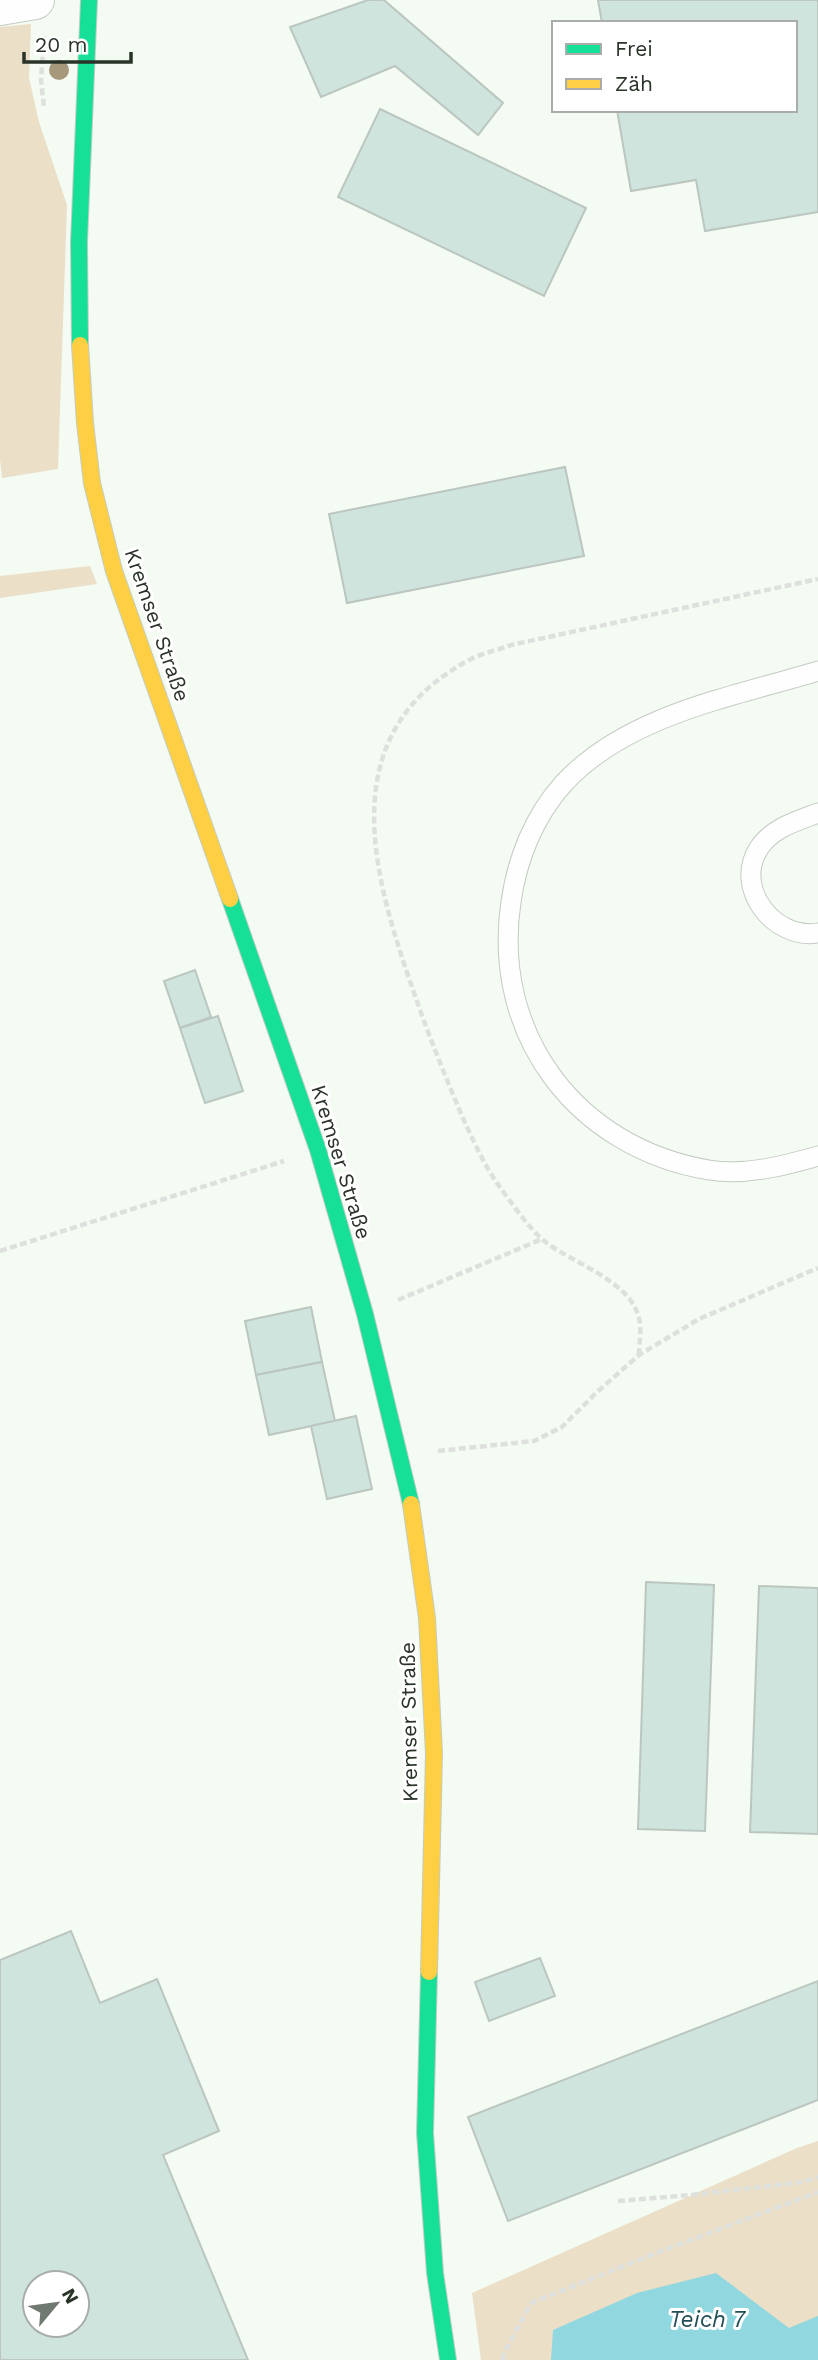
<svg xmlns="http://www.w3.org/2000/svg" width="818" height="2360" viewBox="0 0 818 2360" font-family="'Work Sans',sans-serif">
<rect width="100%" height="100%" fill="#f3fbf2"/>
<g fill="#ebdfc7">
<polygon points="31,24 29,78 39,122 67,205 58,469 2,478 0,459 0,27"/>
<polygon points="90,566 97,584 0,598 0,576"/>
<polygon points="818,2141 818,2360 481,2360 472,2293 797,2148"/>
</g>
<polygon fill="#91d7df" points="716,2273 789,2328 818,2316 818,2360 551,2360 553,2330 637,2293"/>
<g fill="#cfe4dc" stroke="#bbc6c0" stroke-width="2" fill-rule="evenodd">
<polygon points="368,0 384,0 503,103 478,135 395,66 321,97 290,27"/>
<polygon points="598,0 818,0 818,212 705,231 696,180 631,191 617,110 795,110 795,23 602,23"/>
<polygon points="380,109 586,208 544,296 338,197"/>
<polygon points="565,467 584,556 347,603 329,514"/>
<polygon points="195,970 211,1017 180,1028 164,981"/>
<polygon points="218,1016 243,1091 205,1103 180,1028"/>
<polygon points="311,1307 322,1362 256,1375 245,1321"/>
<polygon points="322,1362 335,1421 269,1435 256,1375"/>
<polygon points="356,1416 372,1489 327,1499 311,1426"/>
<polygon points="646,1582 714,1585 705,1831 638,1829"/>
<polygon points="759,1586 818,1588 818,1834 750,1832"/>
<path d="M71,1931L100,2003L157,1979L219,2131L163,2155L248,2360H0V1960ZM35,2283H77V2325H35Z"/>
<polygon points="540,1958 555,1996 489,2021 475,1982"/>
<polygon points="818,1981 818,2100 508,2221 468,2117"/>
</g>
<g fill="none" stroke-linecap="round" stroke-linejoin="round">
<g stroke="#c3cbc2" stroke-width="21">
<g id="lane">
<path d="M818,671C732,697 627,715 564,783C534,816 517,859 511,902C491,1035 577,1148 709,1170C745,1176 783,1166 818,1156"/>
<path d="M818,813C797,821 772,828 759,848C733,888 774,940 818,933"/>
</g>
</g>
<g stroke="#c3cbc2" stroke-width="40">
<polyline id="street" points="0,6 35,0"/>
</g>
<g stroke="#c3cbc2" stroke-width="18">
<g id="fast">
<polyline points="80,345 79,242 89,0"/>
<polyline points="230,899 318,1150 365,1314 411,1504"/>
<polyline points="429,1972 425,2133 435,2273 448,2360"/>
</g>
</g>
<g stroke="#c3cbc2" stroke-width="18">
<g id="slow">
<polyline points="80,345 85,423 92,483 114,571 230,899"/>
<polyline points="411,1504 427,1618 434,1753 429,1972"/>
</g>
</g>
<g stroke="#dde0dd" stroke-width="4.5" stroke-dasharray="7 3.5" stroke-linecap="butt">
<polyline points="44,36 41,80 44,107"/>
<polyline points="0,1251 284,1161"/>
<polyline points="398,1300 542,1239"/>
<path d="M639,1355C639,1344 642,1329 639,1318C630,1280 571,1263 543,1240C528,1227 511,1202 499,1186C484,1165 473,1140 462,1116C447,1080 432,1044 419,1007C376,885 325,736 471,659C483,653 498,650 511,645L818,579"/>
<polyline points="438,1451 534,1441 562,1427 597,1392 639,1355 699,1319 818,1268"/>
<polyline points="618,2201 691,2195 803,2182 818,2177"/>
<polyline points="503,2360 503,2355 531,2303 651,2255 818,2192"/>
</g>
<use href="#lane" stroke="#fdfefd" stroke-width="19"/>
<use href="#street" stroke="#fdfefd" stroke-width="38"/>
<use href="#fast" stroke="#16e098" stroke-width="16"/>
<use href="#slow" stroke="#ffcf43" stroke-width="16"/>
</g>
<circle fill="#a5987b" cx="59" cy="70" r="10"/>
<g text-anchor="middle" stroke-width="6" stroke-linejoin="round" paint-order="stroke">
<g font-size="21" fill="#293328" stroke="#fff">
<text transform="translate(157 625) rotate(71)" y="7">Kremser Straße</text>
<text transform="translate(341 1162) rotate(73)" y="7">Kremser Straße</text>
<text transform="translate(409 1722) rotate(-91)" y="7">Kremser Straße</text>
</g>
<g font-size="23" font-style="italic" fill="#234f56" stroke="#fff">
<text x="707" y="2327">Teich 7</text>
</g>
</g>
<rect x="552" y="21" width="245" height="91" fill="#ffffff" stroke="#a9ada9" stroke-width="2"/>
<rect x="566" y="44" width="35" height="10" fill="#16e098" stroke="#a9ada9" stroke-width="2"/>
<text x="615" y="56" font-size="21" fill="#293328">Frei</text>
<rect x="566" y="79" width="35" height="10" fill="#ffcf43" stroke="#a9ada9" stroke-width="2"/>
<text x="615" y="91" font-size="21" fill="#293328">Zäh</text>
<g transform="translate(56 2304) rotate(61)"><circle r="33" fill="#ffffff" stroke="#a9ada9" stroke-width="2"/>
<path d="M0-5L12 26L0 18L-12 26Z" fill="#70796f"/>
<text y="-10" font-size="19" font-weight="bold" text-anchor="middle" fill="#293328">N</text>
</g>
<path d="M24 52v10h107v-10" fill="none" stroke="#293328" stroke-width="3.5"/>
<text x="35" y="52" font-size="21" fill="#293328" stroke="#ffffff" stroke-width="5" paint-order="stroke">20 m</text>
</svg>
